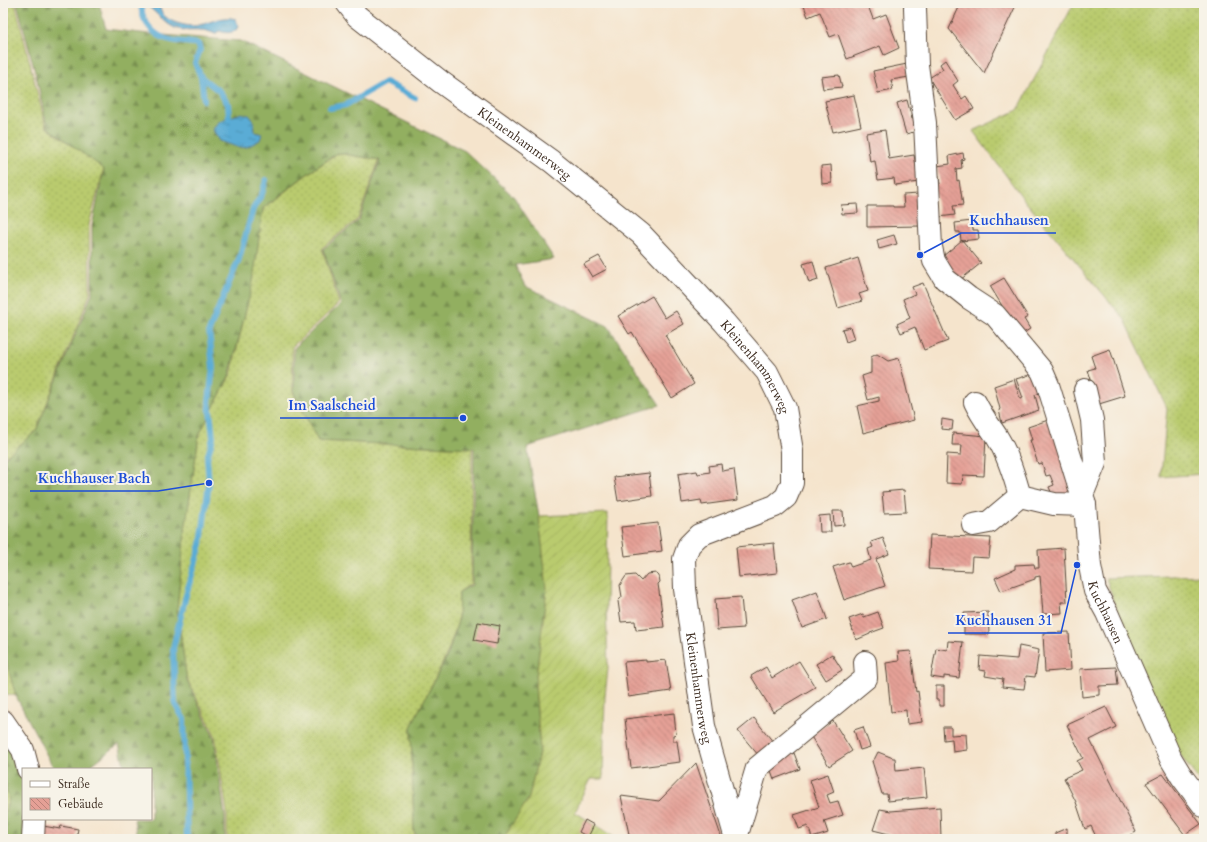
<svg xmlns="http://www.w3.org/2000/svg" width="1207" height="842" viewBox="0 0 1207 842" font-family="Cardo,serif">
<defs>
<pattern id="grass-dots" width="8" height="8" patternUnits="userSpaceOnUse"><rect width="8" height="8" fill="#b9cb6e"/><path d="M2 2h.1M6 6h.1" fill="none" stroke="#a0ae5f" stroke-width="1.8" stroke-linecap="round"/></pattern>
<pattern id="forest-firs" width="22" height="20" patternUnits="userSpaceOnUse"><rect width="22" height="20" fill="#92af61"/><path d="M5 1l3.5 6h-7zM16 11l3.5 6h-7z" fill="#788f4f"/></pattern>
<pattern id="garden-furrows" width="10" height="10" patternUnits="userSpaceOnUse"><rect width="10" height="10" fill="#b9cb6e"/><path d="M-1 1l2-2M0 10L10 0M9 11l2-2" fill="none" stroke="#a0ae5f"/></pattern>
<pattern id="water-ripples" width="26" height="14" patternUnits="userSpaceOnUse"><rect width="26" height="14" fill="#5aacd5"/><path d="M2 4q2-2 4 0t4 0M15 11q2-2 4 0t4 0" fill="none" stroke="#4c8cac"/></pattern>
<pattern id="building-back-hatch" width="6" height="6" patternUnits="userSpaceOnUse"><rect width="6" height="6" fill="#e5a096"/><path d="M-1 5l2 2M0 0l6 6M5-1l2 2" fill="none" stroke="#bb837a"/></pattern>
</defs>
<rect width="100%" height="100%" fill="#f7f3e8"/>
<filter id="ink" filterUnits="userSpaceOnUse"><feTurbulence type="fractalNoise" baseFrequency=".025" numOctaves="2"/><feDisplacementMap in="SourceGraphic" scale="8" xChannelSelector="R" yChannelSelector="G"/><feConvolveMatrix kernelMatrix="1 2 1 2 8 2 1 2 1" color-interpolation-filters="sRGB"/></filter>
<filter id="wash" filterUnits="userSpaceOnUse"><feTurbulence type="fractalNoise" baseFrequency=".012" numOctaves="4" result="noise"/><feDisplacementMap in="SourceGraphic" scale="16" xChannelSelector="R" yChannelSelector="G"/><feGaussianBlur stdDeviation="0.9" result="paint"/><feColorMatrix in="noise" values="0 0 0 0 0 0 0 0 0 0 0 0 0 0 0 0 0 1.4 0 .05"/><feComposite in="paint" operator="in"/></filter>
<g filter="url(#wash)">
<rect width="100%" height="100%" fill="#f5e4cc"/>
<g fill="url(#grass-dots)" stroke="#7a7a46">
<polygon points="3,3 15,3 46,127 104,168 89,225 90,294 36,431 7,456 3,453"/>
<polygon points="1074,3 1197,3 1204,20 1204,474 1161,477 1167,408 1125,320 1025,201 973,131 1018,110"/>
<polygon points="338,153 379,160 358,219 322,248 339,303 292,347 293,392 318,441 472,448 471,584 459,592 458,621 447,654 411,727 414,832 416,839 227,839 227,813 215,735 186,677 177,605 185,529 199,435 231,374 253,279 263,209 306,175"/>
<polygon points="1204,575 1204,787 1185,762 1165,729 1124,631 1106,578"/>
<polygon points="3,650 16,696 3,693"/>
<polygon points="3,780 9,799 3,817"/>
</g>
<g fill="url(#forest-firs)" stroke="#666c40">
<polygon points="17,3 99,3 106,29 149,34 241,41 465,151 514,197 554,259 515,265 525,286 608,326 660,405 527,447 539,516 547,588 535,685 540,748 529,798 503,839 418,839 416,834 414,832 411,728 416,716 448,654 458,621 459,592 472,585 474,448 318,441 294,393 294,348 341,304 323,249 359,220 380,160 337,153 303,177 263,208 253,282 229,377 199,435 185,530 177,609 187,681 214,737 225,816 225,839 137,839 134,819 151,819 151,769 125,769 119,744 86,769 54,769 16,696 3,650 3,459 36,431 92,294 92,226 104,169 47,127 37,80"/>
<polygon points="3,729 23,769 23,819 28,839 3,839 3,817 9,799 3,780"/>
</g>
<polygon fill="url(#garden-furrows)" stroke="#7a7a46" points="608,513 606,606 608,669 605,696 603,779 591,779 575,812 617,839 503,839 529,798 540,748 535,685 547,588 539,516"/>
<g fill="url(#water-ripples)" stroke="#4a6b7a">
<path d="M143,3H162L160,9C162,12 163,15 166,17C172,23 191,28 199,25C212,22 223,15 236,19L238,25L237,29C231,34 226,33 219,31L215,34C211,32 205,30 200,30C192,29 183,31 175,28C162,22 155,10 143,3Z"/>
<path d="M241,113L249,115L254,121L255,132L262,134L260,140L247,147L240,148L220,141L213,130C217,118 230,118 241,113Z"/>
</g>
<g fill="none" stroke-linecap="round" stroke-linejoin="round">
<g stroke="#5aacd5" stroke-width="6">
<path d="M142,3C139,17 151,33 164,38C171,42 189,42 198,44L200,50L195,63L201,77L204,100"/>
<polyline points="201,77 219,91 228,104 229,118"/>
<polyline points="330,108 346,105 385,82 415,98"/>
<polyline points="187,839 184,719 175,704 173,648 186,595 201,544 209,483 207,458 213,438 209,402 213,367 209,331 239,259 253,209 262,194 266,180"/>
</g>
</g>
<g id="blocks">
<g fill="url(#building-back-hatch)">
<polygon points="803,3 867,3 873,19 886,14 899,48 884,55 880,46 847,59 838,34 830,37 820,12 808,17"/>
<polygon points="961,3 1017,3 984,73 949,29"/>
<polygon points="945,60 958,81 953,85 962,99 966,96 974,109 955,120 929,78 943,69 940,64"/>
<polygon points="907,64 909,77 891,80 893,90 878,93 873,71"/>
<polygon points="839,75 842,87 823,89 821,77"/>
<polygon points="854,95 861,126 833,132 825,101"/>
<polygon points="907,100 912,119 916,118 917,131 906,134 897,103"/>
<polygon points="885,130 889,159 914,155 919,182 895,185 894,178 878,180 875,161 870,162 866,133"/>
<polygon points="963,153 964,159 961,160 962,168 956,169 957,181 959,180 963,205 953,206 955,215 939,217 934,185 940,184 937,166 950,164 949,156"/>
<polygon points="831,165 832,183 822,184 821,166"/>
<polygon points="919,194 920,226 867,227 867,206 893,206 893,207 904,207 903,195"/>
<polygon points="857,204 858,213 842,214 841,205"/>
<polygon points="972,221 973,230 978,230 979,239 961,241 960,232 956,232 955,223"/>
<polygon points="894,235 897,244 879,249 877,240"/>
<polygon points="962,240 981,263 960,280 942,257"/>
<polygon points="599,256 607,269 592,277 584,264"/>
<polygon points="858,258 868,291 859,294 862,301 838,308 826,268"/>
<polygon points="813,261 818,280 809,283 803,264"/>
<polygon points="1004,278 1028,317 1024,319 1030,329 1020,335 990,286"/>
<polygon points="923,283 948,341 924,350 915,327 901,333 897,324 910,318 903,299 915,294 912,287"/>
<polygon points="652,296 665,318 676,311 684,324 665,335 694,384 672,398 632,332 629,334 618,316"/>
<polygon points="850,327 854,339 846,342 842,329"/>
<polygon points="1110,349 1125,396 1099,404 1088,370 1095,368 1091,356"/>
<polygon points="877,354 888,361 899,358 914,420 863,433 857,406 879,401 879,397 868,400 862,376 871,373 871,357"/>
<polygon points="1036,373 1042,392 1035,395 1039,410 1002,423 999,410 1000,409 994,386 1014,379 1020,399 1023,398 1016,379"/>
<polygon points="942,419 953,421 952,430 941,429"/>
<polygon points="1051,419 1077,495 1059,501 1057,493 1052,494 1049,487 1054,485 1050,475 1046,476 1042,463 1038,464 1030,440 1032,440 1028,427"/>
<polygon points="953,433 986,436 984,476 963,475 962,484 946,483 947,454 961,455 962,445 952,445"/>
<polygon points="721,464 722,471 734,469 738,500 702,505 701,500 682,503 678,474 697,471 698,474 710,472 709,466"/>
<polygon points="649,473 652,496 618,501 614,477"/>
<polygon points="904,490 906,512 884,513 882,492"/>
<polygon points="833,511 843,511 844,525 834,526"/>
<polygon points="830,515 831,532 820,532 819,516"/>
<polygon points="658,523 662,551 625,556 621,527"/>
<polygon points="930,535 991,538 989,558 972,557 971,571 928,569"/>
<polygon points="883,538 889,554 876,559 885,586 844,600 833,567 849,562 851,567 871,560 868,549 873,547 871,542"/>
<polygon points="774,543 777,573 739,577 736,547"/>
<polygon points="1064,548 1067,602 1061,602 1062,613 1043,614 1040,576 1035,577 1035,579 1001,591 995,578 1015,569 1015,565 1034,564 1035,568 1039,568 1038,550"/>
<polygon points="656,573 659,576 660,582 658,584 664,627 636,630 635,621 621,622 618,601 622,597 620,585 626,576 635,575 641,581 647,574"/>
<polygon points="817,591 827,619 802,628 792,600"/>
<polygon points="741,597 744,628 717,630 715,599"/>
<polygon points="878,612 884,628 870,633 870,634 856,640 849,619 863,614 864,617"/>
<polygon points="988,612 989,634 964,634 964,613"/>
<polygon points="478,622 500,626 497,644 474,640"/>
<polygon points="1069,632 1071,670 1045,672 1043,633"/>
<polygon points="948,641 963,642 959,678 944,676 944,679 931,677 936,648 947,650"/>
<polygon points="1019,646 1039,650 1035,677 1026,676 1024,689 1002,687 1003,679 985,676 986,671 979,670 980,656 1017,659"/>
<polygon points="911,651 916,692 918,691 922,722 907,724 906,710 891,712 886,663 899,661 898,652"/>
<polygon points="832,654 842,670 826,680 816,664"/>
<polygon points="646,660 646,662 666,660 671,691 628,697 624,662"/>
<polygon points="799,661 815,687 773,712 751,676 766,667 772,678"/>
<polygon points="1116,667 1118,685 1099,686 1099,695 1082,697 1080,669"/>
<polygon points="936,686 944,686 944,706 939,706 939,700 936,700"/>
<polygon points="1106,707 1116,727 1090,740 1136,832 1123,839 1097,839 1091,826 1085,829 1076,802 1064,778 1082,770 1077,761 1083,758 1067,725"/>
<polygon points="674,713 676,734 673,735 673,741 677,741 680,762 631,768 625,719"/>
<polygon points="754,718 774,743 759,756 738,731"/>
<polygon points="833,721 852,751 829,766 810,735"/>
<polygon points="863,727 870,747 860,750 854,730"/>
<polygon points="943,727 951,727 951,735 966,734 967,750 953,752 952,739 944,740"/>
<polygon points="878,752 893,758 895,758 896,771 924,768 927,797 888,801 887,794 882,794 872,761 874,760"/>
<polygon points="794,753 800,769 774,779 769,765 770,762"/>
<polygon points="696,763 722,839 702,839 701,837 694,839 630,839 621,796 659,801"/>
<polygon points="828,774 834,792 827,795 830,803 838,801 843,815 824,821 828,833 812,838 808,826 799,829 794,815 819,807 810,780"/>
<polygon points="1163,774 1201,824 1185,835 1146,783"/>
<polygon points="940,807 941,839 893,839 893,835 873,830 880,809 891,811"/>
<polygon points="585,820 594,825 588,837 579,832"/>
<polygon points="43,826 60,829 61,826 78,829 76,839 41,839"/>
<polygon points="1067,828 1067,839 1055,839 1055,833"/>
</g>
</g>
</g>
<g filter="url(#ink)">
<use href="#blocks" fill-opacity="0" stroke="#574638" stroke-width="1"/>
<g fill="none" stroke-linecap="round" stroke-linejoin="round">
<g stroke="#574638" stroke-width="24">
<g id="minor">
<path id="s1" d="M347,3L357,16L441,82L551,161L641,234L724,322L767,372L785,408L792,451V483L786,497L775,506L699,535L689,545L684,559L685,589L704,726L736,839"/>
<path id="s2" d="M915,8L917,65L925,123L931,247L934,261L945,279L969,298L995,315L1042,371L1048,385L1085,505L1090,566L1095,591L1107,613L1171,759L1182,777L1204,806"/>
<path d="M975,402C981,415 989,425 997,437C1007,453 1015,478 1020,496L1054,504L1085,505"/>
<polyline points="1082,495 1095,463 1092,420 1085,390"/>
<polyline points="973,525 989,522 1020,496"/>
<polyline points="3,721 23,750 28,769"/>
<polyline points="736,838 757,768 866,678 865,662"/>
<polyline points="33,839 34,819"/>
</g>
</g>
<use href="#minor" stroke="#fff" stroke-width="22"/>
</g>
</g>
<g text-anchor="middle" stroke-width="4" stroke-linejoin="round" paint-order="stroke">
<g font-size="13" fill="#3b2a1e" stroke="#f7f3e8">
<text dy="5" stroke="none"><textPath href="#s1" startOffset="227">Kleinenhammerweg</textPath></text>
<text dy="5" stroke="none"><textPath href="#s1" startOffset="551">Kleinenhammerweg</textPath></text>
<text dy="5" stroke="none"><textPath href="#s2" startOffset="661">Kuchhausen</textPath></text>
<text dy="5" stroke="none"><textPath href="#s1" startOffset="947">Kleinenhammerweg</textPath></text>
</g>
</g>
<path fill="none" stroke="#1d4ed8" stroke-width="1.5" d="M920 255L961 233H1056M463 418L383 418H280M209 483L158 491H30M1077 565L1061 633H948"/>
<g fill="#1d4ed8" stroke="#f7f3e8" stroke-width="1.5">
<circle cx="920" cy="255" r="4"/>
<circle cx="463" cy="418" r="4"/>
<circle cx="209" cy="483" r="4"/>
<circle cx="1077" cy="565" r="4"/>
</g>
<g font-size="14" text-anchor="middle" font-weight="bold" fill="#1d4ed8" stroke="#f7f3e8" stroke-width="4" stroke-linejoin="round" paint-order="stroke">
<text x="1009" y="225">Kuchhausen</text>
<text x="332" y="410">Im Saalscheid</text>
<text x="94" y="483">Kuchhauser Bach</text>
<text x="1004" y="625">Kuchhausen 31</text>
</g>
<rect width="1207" height="842" fill="none" stroke="#f7f3e8" stroke-width="16"/>
<rect x="22" y="768" width="130" height="52" fill="#f7f3e8" stroke="#aca397"/>
<rect x="30" y="781" width="20" height="6" fill="#ffffff" stroke="#aca397"/>
<text x="58" y="788" font-size="12" fill="#3b2a1e">Straße</text>
<rect x="30" y="798" width="20" height="12" fill="url(#building-back-hatch)" stroke="#aca397"/>
<text x="58" y="808" font-size="12" fill="#3b2a1e">Gebäude</text>
</svg>
